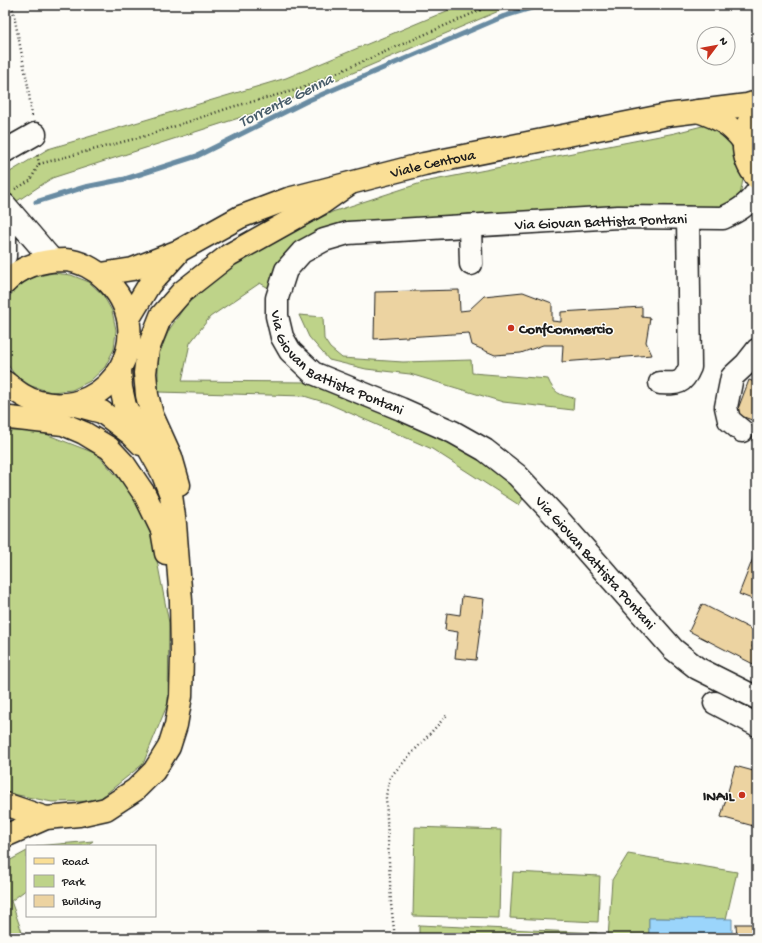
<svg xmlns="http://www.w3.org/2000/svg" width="762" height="943" viewBox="0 0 762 943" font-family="'Gochi Hand',sans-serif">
<rect width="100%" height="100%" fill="#fdfcf7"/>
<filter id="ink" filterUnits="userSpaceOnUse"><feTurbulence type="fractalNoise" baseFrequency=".025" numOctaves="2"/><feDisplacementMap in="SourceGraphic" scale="8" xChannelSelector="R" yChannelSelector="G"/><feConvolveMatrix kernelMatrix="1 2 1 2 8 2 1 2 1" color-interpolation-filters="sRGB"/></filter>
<g filter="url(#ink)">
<g fill="#bed389" stroke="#6d7852">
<polygon points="461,5 513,5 270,108 52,178 5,209 5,175 48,149 286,78"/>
<polygon points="706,125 724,134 733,148 743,179 740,196 722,209 687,207 348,224 328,227 308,238 272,290 260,283 210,317 190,343 182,381 307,382 443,438 489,466 524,497 519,505 432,449 327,403 304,396 158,392 158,356 169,330 187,303 233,263 332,212 424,182 675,133"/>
<polygon points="53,273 71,275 89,282 103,295 112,311 116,330 114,349 105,367 90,381 72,390 51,392 31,386 15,375 5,361 5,302 18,286 34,277"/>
<path d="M299,315L323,317L324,339L330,348L342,358L403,362L471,360L472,373L548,379C554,393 559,395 574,398L573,410L503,402L410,374L366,369L329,360L309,337Z"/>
<polygon points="5,431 38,431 97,454 140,502 154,545 169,623 168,703 143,764 97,801 52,802 8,793 5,791"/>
<polygon points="415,827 501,830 499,918 413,916"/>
<polygon points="93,841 86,846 36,846"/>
<polygon points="27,851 27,889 11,901 24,938 5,938 5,863"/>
<polygon points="628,854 737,872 726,919 649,918 649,938 608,938 612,880"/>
<polygon points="513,872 600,876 598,922 510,918"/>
<polygon points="419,925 597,933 597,938 419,938"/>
</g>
<polygon fill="#9bd5fb" stroke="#688ba2" points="649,918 732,919 732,938 649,938"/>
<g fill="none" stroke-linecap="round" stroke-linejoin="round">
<polyline stroke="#688ba2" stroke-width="5" points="36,202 85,187 125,179 197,156 309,100 502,17 541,5"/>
</g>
<g fill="#ecd3a1" stroke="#1c1c1c">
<polygon points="459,290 460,311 469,310 484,296 523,292 552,303 552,321 561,322 561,312 642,307 642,317 650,318 646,342 652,355 562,362 563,345 543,345 521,353 495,355 472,345 469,333 374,339 375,292"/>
<polygon points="749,380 757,383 757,422 736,414"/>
<polygon points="757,427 757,443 752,441"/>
<polygon points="757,548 757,601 739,594"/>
<polygon points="462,596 484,599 476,660 455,658 458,632 445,630 447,613 460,615"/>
<polygon points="702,604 757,632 757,637 752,647 757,649 757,666 689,631"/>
<polygon points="735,766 757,772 757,827 721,817"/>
<polygon points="736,924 753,924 753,938 737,938"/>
</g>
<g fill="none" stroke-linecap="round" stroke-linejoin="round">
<g stroke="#1c1c1c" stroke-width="25">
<g id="minor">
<polyline points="5,151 35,134"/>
<path id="s1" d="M757,192C747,206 738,211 723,218L618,217L348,233L324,240L302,252L286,270L277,298V316L282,337L290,351L313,373L401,409L453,432L485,450L517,475L560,521L673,649L697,668L757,698"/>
<polyline points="5,205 52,260"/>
<polyline points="5,221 5,256"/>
<polyline points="470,226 471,264"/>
<path d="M660,383C678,384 683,384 690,367L688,218"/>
<polyline points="742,431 729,420 726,407 732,377 746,364 757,350"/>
<polyline points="715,703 757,725"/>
</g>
</g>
<g stroke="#1c1c1c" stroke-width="25">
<g id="major">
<path d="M757,109C740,129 739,158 757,178"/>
<path d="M698,111C718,118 730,124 743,141"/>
<path id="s2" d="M101,274L133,269L179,251L240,217L288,199L424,164L667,115L747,105L757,102"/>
<path d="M5,283C21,266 42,260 65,260C80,261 95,269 105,279C161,331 113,420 39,402C25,399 15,390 5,382"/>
<polyline points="129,318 149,285 177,254"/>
</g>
</g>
<g stroke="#1c1c1c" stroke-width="25">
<g id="highway">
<polyline points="72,404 102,412 131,434 141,444"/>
<polyline points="5,419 10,418 63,424 84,433 109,448 124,464 145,495 162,530 166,553"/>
<polyline points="179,485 171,457 152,415 147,395 145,373 148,349 161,316 182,292 229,255 322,203 349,184"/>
<polyline points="5,804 46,818"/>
<polyline points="5,836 46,818 79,815 106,809 135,790 154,771 169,747 176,725 181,696 182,656 181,601 175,524 171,495 162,472 125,406 121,388 120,369"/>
</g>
</g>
<g stroke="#1c1c1c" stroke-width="2.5" stroke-dasharray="1 3" stroke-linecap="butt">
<polyline points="12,5 28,86 32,117"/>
<polyline points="315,5 316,5"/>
<polyline points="39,164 149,135 232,107 300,89 492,5"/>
<polyline points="15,189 30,181 39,164 37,153"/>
<polyline points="395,938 391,904 386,796 390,777 447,715"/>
</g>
<use href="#minor" stroke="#fdfcf7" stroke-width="22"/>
<use href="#major" stroke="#fadf96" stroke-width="22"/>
<use href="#highway" stroke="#fadf96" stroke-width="22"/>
</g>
</g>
<g fill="#c8321e" stroke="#fdfcf7" stroke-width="1.5">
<circle cx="511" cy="328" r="4"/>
<circle cx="742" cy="795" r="4"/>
</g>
<g text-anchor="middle" stroke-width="3" stroke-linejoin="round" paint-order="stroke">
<g font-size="15" fill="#1c1c1c" stroke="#fdfcf7">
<text dy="5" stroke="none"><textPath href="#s2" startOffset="352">Viale Centova</textPath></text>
<text transform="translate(601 221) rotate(-2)" y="5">Via Giovan Battista Pontani</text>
<text dy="5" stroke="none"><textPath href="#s1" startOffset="621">Via Giovan Battista Pontani</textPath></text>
<text dy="5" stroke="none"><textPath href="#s1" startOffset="957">Via Giovan Battista Pontani</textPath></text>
</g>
<g font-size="15" font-weight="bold" fill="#1c1c1c" stroke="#fdfcf7" text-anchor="start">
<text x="519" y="333">ConfCommercio</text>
<text x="734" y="800" text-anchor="end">INAIL</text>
</g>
<g font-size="16" font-style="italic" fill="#485d6a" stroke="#fdfcf7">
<text transform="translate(285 99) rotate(-26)" y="6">Torrente Genna</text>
</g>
</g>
<rect width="762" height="943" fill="none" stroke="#fdfcf7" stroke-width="20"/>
<rect x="10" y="10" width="742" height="923" fill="none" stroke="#1c1c1c" stroke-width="1.5" filter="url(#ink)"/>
<rect x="26" y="845" width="130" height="72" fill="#fdfcf7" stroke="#a3a29f"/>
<rect x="34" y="858" width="20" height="6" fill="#fadf96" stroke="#a3a29f"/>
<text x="62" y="865" font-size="12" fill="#1c1c1c">Road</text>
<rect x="34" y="875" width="20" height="12" fill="#bed389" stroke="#a3a29f"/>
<text x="62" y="885" font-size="12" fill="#1c1c1c">Park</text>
<rect x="34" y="895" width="20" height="12" fill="#ecd3a1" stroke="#a3a29f"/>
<text x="62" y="905" font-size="12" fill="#1c1c1c">Building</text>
<g transform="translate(716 46) rotate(58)"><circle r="19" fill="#fdfcf7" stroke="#a3a29f"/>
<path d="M0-3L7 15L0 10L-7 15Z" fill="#c8321e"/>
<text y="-6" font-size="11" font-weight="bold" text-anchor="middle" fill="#1c1c1c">N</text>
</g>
</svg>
